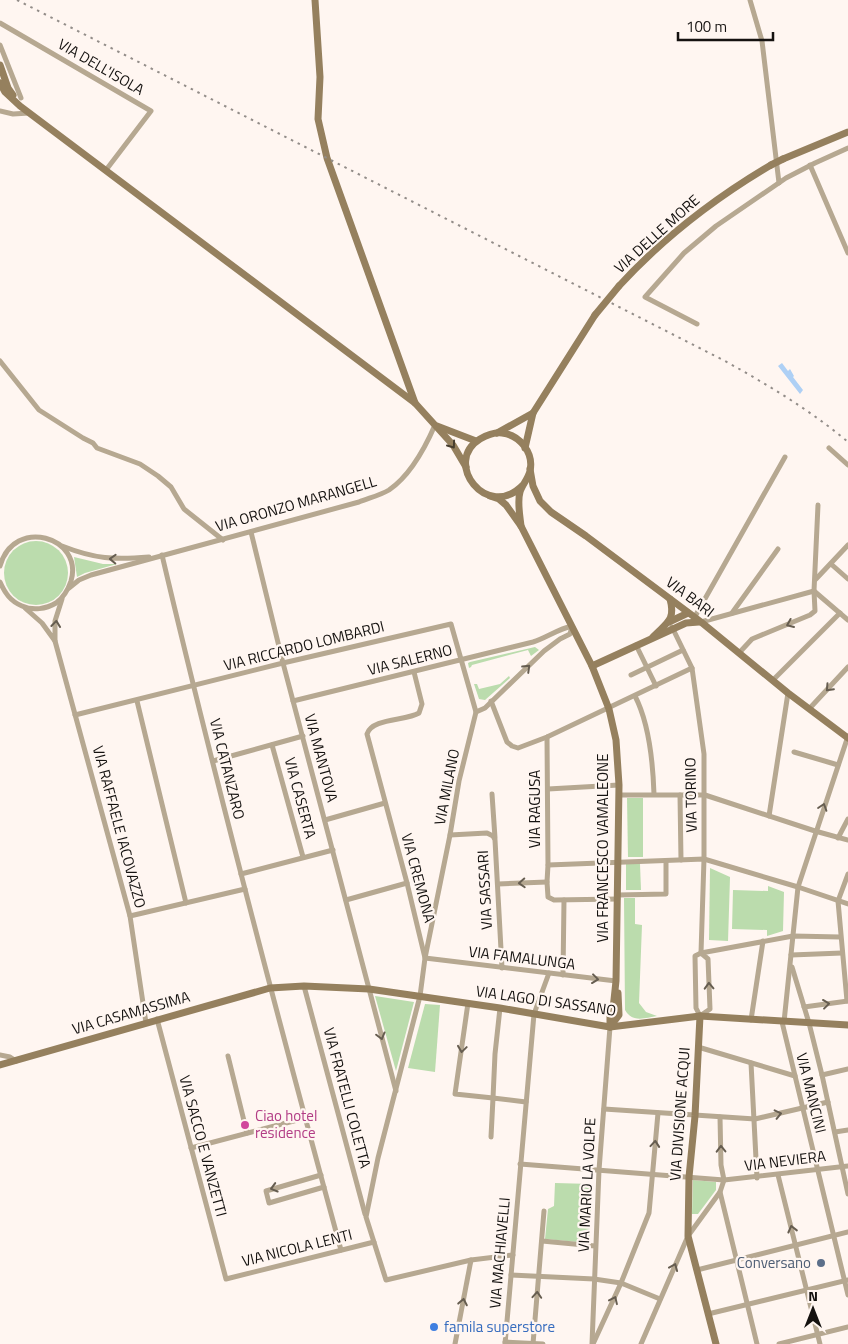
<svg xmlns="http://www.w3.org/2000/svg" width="848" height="1344" viewBox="0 0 848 1344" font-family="'Titillium Web',sans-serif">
<rect width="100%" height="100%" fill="#fff6f1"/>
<g fill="#bbdcad">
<circle cx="36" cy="573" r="32"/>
<polygon points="74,557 103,564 117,564 85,573 77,577"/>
<polygon points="535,647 539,650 531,656 528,650 472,665 471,667 469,668 468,663 470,662"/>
<polygon points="509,676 510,678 485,700 479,699 474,684 477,684 479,689 500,684"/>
<polygon points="627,798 643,798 643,857 628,857"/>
<polygon points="626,864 640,864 641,890 626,890"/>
<polygon points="710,868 730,877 728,941 709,940"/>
<polygon points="768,886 784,892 783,931 767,936 767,930 732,929 733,890 768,891"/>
<path d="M624,898H635V924L642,925L639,1003L646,1012L657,1016C645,1018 632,1023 625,1010Z"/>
<polygon points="375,996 414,1002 396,1071"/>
<polygon points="425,1004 440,1005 435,1072 408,1068"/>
<polygon points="693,1180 716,1182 716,1190 698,1214 692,1214"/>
<polygon points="555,1183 592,1184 589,1243 545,1239 548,1209 554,1206"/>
</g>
<polygon fill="#aed0f5" points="782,363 788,371 790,369 794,376 793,377 803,390 800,394 778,366"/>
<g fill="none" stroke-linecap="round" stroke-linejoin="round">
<g stroke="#b6a891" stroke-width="5">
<polyline points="750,0 762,41 779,183"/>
<polyline points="0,23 151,111 106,170"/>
<polyline points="0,45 21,98"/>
<polyline points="0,111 13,114 29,113"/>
<polyline points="810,165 848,253"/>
<polyline points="697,324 645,297 684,253 716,226 786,178 815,163 848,148"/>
<polyline points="0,361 39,410 83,438 93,443 97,448 140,464 158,476 171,487 184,509 223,540"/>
<polyline points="829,448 848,465"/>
<polyline points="251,532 283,663 396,1091"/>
<path d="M62,546C95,559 114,560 149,557"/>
<path d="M162,555C217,788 278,1019 341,1250"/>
<polyline points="831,564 848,579"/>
<path d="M0,566C14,516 84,537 71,581C68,590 63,598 56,603C46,609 33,611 22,606C10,601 5,593 0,582"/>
<polyline points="816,579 848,545"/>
<path d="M69,588L79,580L91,575L359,502C369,498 381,495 389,490C411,475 425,448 435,425"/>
<polyline points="814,591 848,620"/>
<polyline points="25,608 42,623 55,641 55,621 62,599"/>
<polyline points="732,613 778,549"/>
<polyline points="693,620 785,457"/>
<polyline points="701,622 814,591"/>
<polyline points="672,627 692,668 704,754 704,859 701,953"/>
<polyline points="55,641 130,916 146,1023"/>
<polyline points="636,645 656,686"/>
<polyline points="739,653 752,639 810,615 815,611 814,591 818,505"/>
<path d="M414,672L422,704L419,713C406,721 372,718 367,734L407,883L425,958L616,981"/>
<polyline points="631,675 683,650"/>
<polyline points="773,680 840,613"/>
<path d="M635,696C649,723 653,764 654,794"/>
<polyline points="137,701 186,903"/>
<path d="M293,701L533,642C546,638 558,629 572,626L570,634L560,639L544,651L485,708L476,712L459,781L450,835L425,958L420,996L378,1158L366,1217L386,1280L471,1260L513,1255"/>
<polyline points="491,701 507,742 512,746 518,748 547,737 692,668"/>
<polyline points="809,709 848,667"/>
<polyline points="75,715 283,663 451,624 476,712"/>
<polyline points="547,737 548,865 547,882 548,897 554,900 618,899"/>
<polyline points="272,745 303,857"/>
<polyline points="794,752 838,765"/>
<polyline points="213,761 303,736"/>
<polyline points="548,789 619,785"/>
<polyline points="492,794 495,838"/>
<polyline points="619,795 705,795 815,831 848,840"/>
<polyline points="680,795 681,860"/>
<polyline points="769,816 788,693"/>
<polyline points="325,820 385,803"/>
<polyline points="450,835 487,833 493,836 495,840 502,968"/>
<polyline points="838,838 848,819"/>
<polyline points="548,865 704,859 798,887 848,904"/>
<polyline points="241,874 333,850"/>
<polyline points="498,884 547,882"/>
<polyline points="618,895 666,894 666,861"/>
<polyline points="346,900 407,883"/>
<polyline points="130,916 245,889"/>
<polyline points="701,953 708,959 710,1009 700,1016 696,1008 695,956 701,953 793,936 840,937"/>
<polyline points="791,955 842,953"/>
<polyline points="792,967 809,1023 822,1075 848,1194"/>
<polyline points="563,975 564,900"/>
<polyline points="304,986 365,1214"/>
<polyline points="847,1001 838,901 848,874"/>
<polyline points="468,1003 455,1094 493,1098 495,1054 500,1008"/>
<polyline points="804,1007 848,1001"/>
<polyline points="157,1019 226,1279 374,1242"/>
<polyline points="751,1020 763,941"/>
<polyline points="782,1022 848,1295"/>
<polyline points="784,1022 798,887 848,736"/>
<polyline points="698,1047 795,1076"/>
<polyline points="0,1055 10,1057 16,1061"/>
<polyline points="228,1056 247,1133"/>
<polyline points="751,1063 757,1178"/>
<polyline points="822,1075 848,1069"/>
<polyline points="604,1109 755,1119 828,1102"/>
<polyline points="720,1117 721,1165 724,1180"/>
<polyline points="835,1132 848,1130"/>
<polyline points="491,1137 493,1098 526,1102"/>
<polyline points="191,1148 305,1118"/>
<polyline points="520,1164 724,1180 848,1166"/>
<polyline points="321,1175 266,1191 269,1203 324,1187"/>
<polyline points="778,1175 820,1344"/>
<polyline points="720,1192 757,1344"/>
<polyline points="542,1241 595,1246"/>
<polyline points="697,1270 848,1232"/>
<polyline points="511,1275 594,1279 621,1283 660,1299"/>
<polyline points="708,1314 848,1280"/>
<polyline points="505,1342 543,1344"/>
<polyline points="455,1344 471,1260"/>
<polyline points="505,1344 534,1014 549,973"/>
<polyline points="533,1344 544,1211"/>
<polyline points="592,1344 599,1170 610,1027"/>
<polyline points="593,1344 621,1283 649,1213 658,1113"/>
<polyline points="641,1344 688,1236 720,1192 724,1180"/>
<polyline points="779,1344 848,1327"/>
</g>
<g stroke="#95805e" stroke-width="7">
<polyline points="315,0 320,77 318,119 327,158 415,403"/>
<polyline points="0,65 8,88 13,95"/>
<polyline points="0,83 5,92 20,106 415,403 453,445 466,467"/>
<polyline points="783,159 848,132"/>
<path d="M619,286C663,238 715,198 771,165"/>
<polyline points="437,426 476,441"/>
<polyline points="497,433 533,413"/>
<polyline points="525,448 533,413 595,315"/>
<polyline points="530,469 533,486 540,501 551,512 586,536 701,622 788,693 848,738"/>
<polyline points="490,496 499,499 506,505 521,526 592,666 609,709 616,740 619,785 616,981 613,1009 610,1017 610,1027"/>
<path d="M521,526C520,516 517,502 520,492C522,485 528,479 530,471C534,453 520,435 502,433C494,432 487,435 480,439C442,462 487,522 523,485"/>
<polyline points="669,622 688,613"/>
<path d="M653,637C666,623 676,621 670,599"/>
<polyline points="592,666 686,623 699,622"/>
<polyline points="700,1016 695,1116 689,1177 688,1236 716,1344"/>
<polyline points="610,1027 619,1015 618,993"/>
<polyline points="0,1065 270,988 304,986 369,989 500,1008 610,1027 700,1016 848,1025"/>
</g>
<path stroke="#938d89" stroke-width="2" stroke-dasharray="2.5 5" stroke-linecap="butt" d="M17,0L725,361C768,385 810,410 848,442"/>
<g stroke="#95805e" stroke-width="7">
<polyline points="771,165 783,159"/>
<polyline points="595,315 619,286"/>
</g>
</g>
<defs><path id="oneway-chevron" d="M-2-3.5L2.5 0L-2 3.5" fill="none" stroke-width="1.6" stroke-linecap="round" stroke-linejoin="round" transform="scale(1.25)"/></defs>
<use stroke="#483e2f" href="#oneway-chevron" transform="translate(452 445) rotate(54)"/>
<g stroke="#665d50">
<use href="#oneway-chevron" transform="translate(113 559) rotate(-178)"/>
<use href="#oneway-chevron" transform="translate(56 624) rotate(-84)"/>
<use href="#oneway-chevron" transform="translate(790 624) rotate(157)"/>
<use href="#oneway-chevron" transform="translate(527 668) rotate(-44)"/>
<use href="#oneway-chevron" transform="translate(829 688) rotate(133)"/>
<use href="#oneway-chevron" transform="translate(823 807) rotate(-72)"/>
<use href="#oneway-chevron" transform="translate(522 883) rotate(177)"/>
<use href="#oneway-chevron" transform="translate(595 979) rotate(7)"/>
<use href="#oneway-chevron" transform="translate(709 986) rotate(-92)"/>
<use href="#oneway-chevron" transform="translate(826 1004) rotate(-7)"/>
<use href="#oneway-chevron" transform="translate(381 1036) rotate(75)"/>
<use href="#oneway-chevron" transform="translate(462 1049) rotate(98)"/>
<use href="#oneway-chevron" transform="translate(778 1114) rotate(-13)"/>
<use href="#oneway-chevron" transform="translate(655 1144) rotate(-85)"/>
<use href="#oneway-chevron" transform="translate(721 1149) rotate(-91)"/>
<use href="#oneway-chevron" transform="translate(274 1188) rotate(164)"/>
<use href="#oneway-chevron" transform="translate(792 1229) rotate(-104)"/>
<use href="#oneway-chevron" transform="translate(674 1267) rotate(-67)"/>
<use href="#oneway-chevron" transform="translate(537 1295) rotate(-86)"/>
<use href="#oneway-chevron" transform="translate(614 1300) rotate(-65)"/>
<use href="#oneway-chevron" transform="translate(463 1302) rotate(-79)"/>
</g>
<circle fill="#d1479c" stroke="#fff6f1" stroke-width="2" cx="245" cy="1125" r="5"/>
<circle fill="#5c6f8a" stroke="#fff6f1" stroke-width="2" cx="821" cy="1263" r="5"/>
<circle fill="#3f7fe0" stroke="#fff6f1" stroke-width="2" cx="434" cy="1327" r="5"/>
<g text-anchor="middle" stroke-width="4.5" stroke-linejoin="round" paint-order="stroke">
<g font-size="15" fill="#151210" stroke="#fff6f1">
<text transform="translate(101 67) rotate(30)" y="5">VIA DELL'ISOLA</text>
<text transform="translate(657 234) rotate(-42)" y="5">VIA DELLE MORE</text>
<text transform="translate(296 504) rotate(-16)" y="5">VIA ORONZO MARANGELL</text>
<text transform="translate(690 597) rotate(37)" y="5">VIA BARI</text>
<text transform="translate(304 646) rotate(-14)" y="5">VIA RICCARDO LOMBARDI</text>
<text transform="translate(410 660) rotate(-14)" y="5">VIA SALERNO</text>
<text transform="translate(321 758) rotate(75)" y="5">VIA MANTOVA</text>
<text transform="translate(227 769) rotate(76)" y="5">VIA CATANZARO</text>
<text transform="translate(447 787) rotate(-79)" y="5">VIA MILANO</text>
<text transform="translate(691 795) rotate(-91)" y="5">VIA TORINO</text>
<text transform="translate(300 798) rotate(75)" y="5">VIA CASERTA</text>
<text transform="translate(535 809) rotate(-90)" y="5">VIA RAGUSA</text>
<text transform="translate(119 827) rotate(75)" y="5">VIA RAFFAELE IACOVAZZO</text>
<text transform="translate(603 848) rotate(-90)" y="5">VIA FRANCESCO VAMALEONE</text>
<text transform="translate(418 878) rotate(75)" y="5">VIA CREMONA</text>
<text transform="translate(485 890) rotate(-93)" y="5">VIA SASSARI</text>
<text transform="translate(522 958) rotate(7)" y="5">VIA FAMALUNGA</text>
<text transform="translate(546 1001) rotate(8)" y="5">VIA LAGO DI SASSANO</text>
<text transform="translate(131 1013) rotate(-16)" y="5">VIA CASAMASSIMA</text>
<text transform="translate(811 1093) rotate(76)" y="5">VIA MANCINI</text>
<text transform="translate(347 1098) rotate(75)" y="5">VIA FRATELLI COLETTA</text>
<text transform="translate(680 1114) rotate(-86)" y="5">VIA DIVISIONE ACQUI</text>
<text transform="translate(203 1146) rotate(75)" y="5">VIA SACCO E VANZETTI</text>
<text transform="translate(785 1161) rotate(-7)" y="5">VIA NEVIERA</text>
<text transform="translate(587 1185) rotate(-87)" y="5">VIA MARIO LA VOLPE</text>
<text transform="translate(297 1248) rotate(-14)" y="5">VIA NICOLA LENTI</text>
<text transform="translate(500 1253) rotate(-85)" y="5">VIA MACHIAVELLI</text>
</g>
<g font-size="15" fill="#b23c85" stroke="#fff6f1" text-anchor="start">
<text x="255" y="1121">Ciao hotel<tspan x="255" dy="17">residence</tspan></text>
</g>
<g font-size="15" fill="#4e5e75" stroke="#fff6f1" text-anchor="end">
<text x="811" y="1268">Conversano</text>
</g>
<g font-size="15" fill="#366cbe" stroke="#fff6f1" text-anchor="start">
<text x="444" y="1332">famila superstore</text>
</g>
</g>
<g transform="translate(813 1309)" stroke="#fff6f1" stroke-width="4" paint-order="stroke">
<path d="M0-4L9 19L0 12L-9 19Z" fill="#151210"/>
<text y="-8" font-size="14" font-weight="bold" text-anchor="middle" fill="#151210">N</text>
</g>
<path d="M678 32v8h95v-8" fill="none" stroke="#151210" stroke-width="2.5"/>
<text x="686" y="32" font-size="15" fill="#151210" stroke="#fff6f1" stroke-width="4" paint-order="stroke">100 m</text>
</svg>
